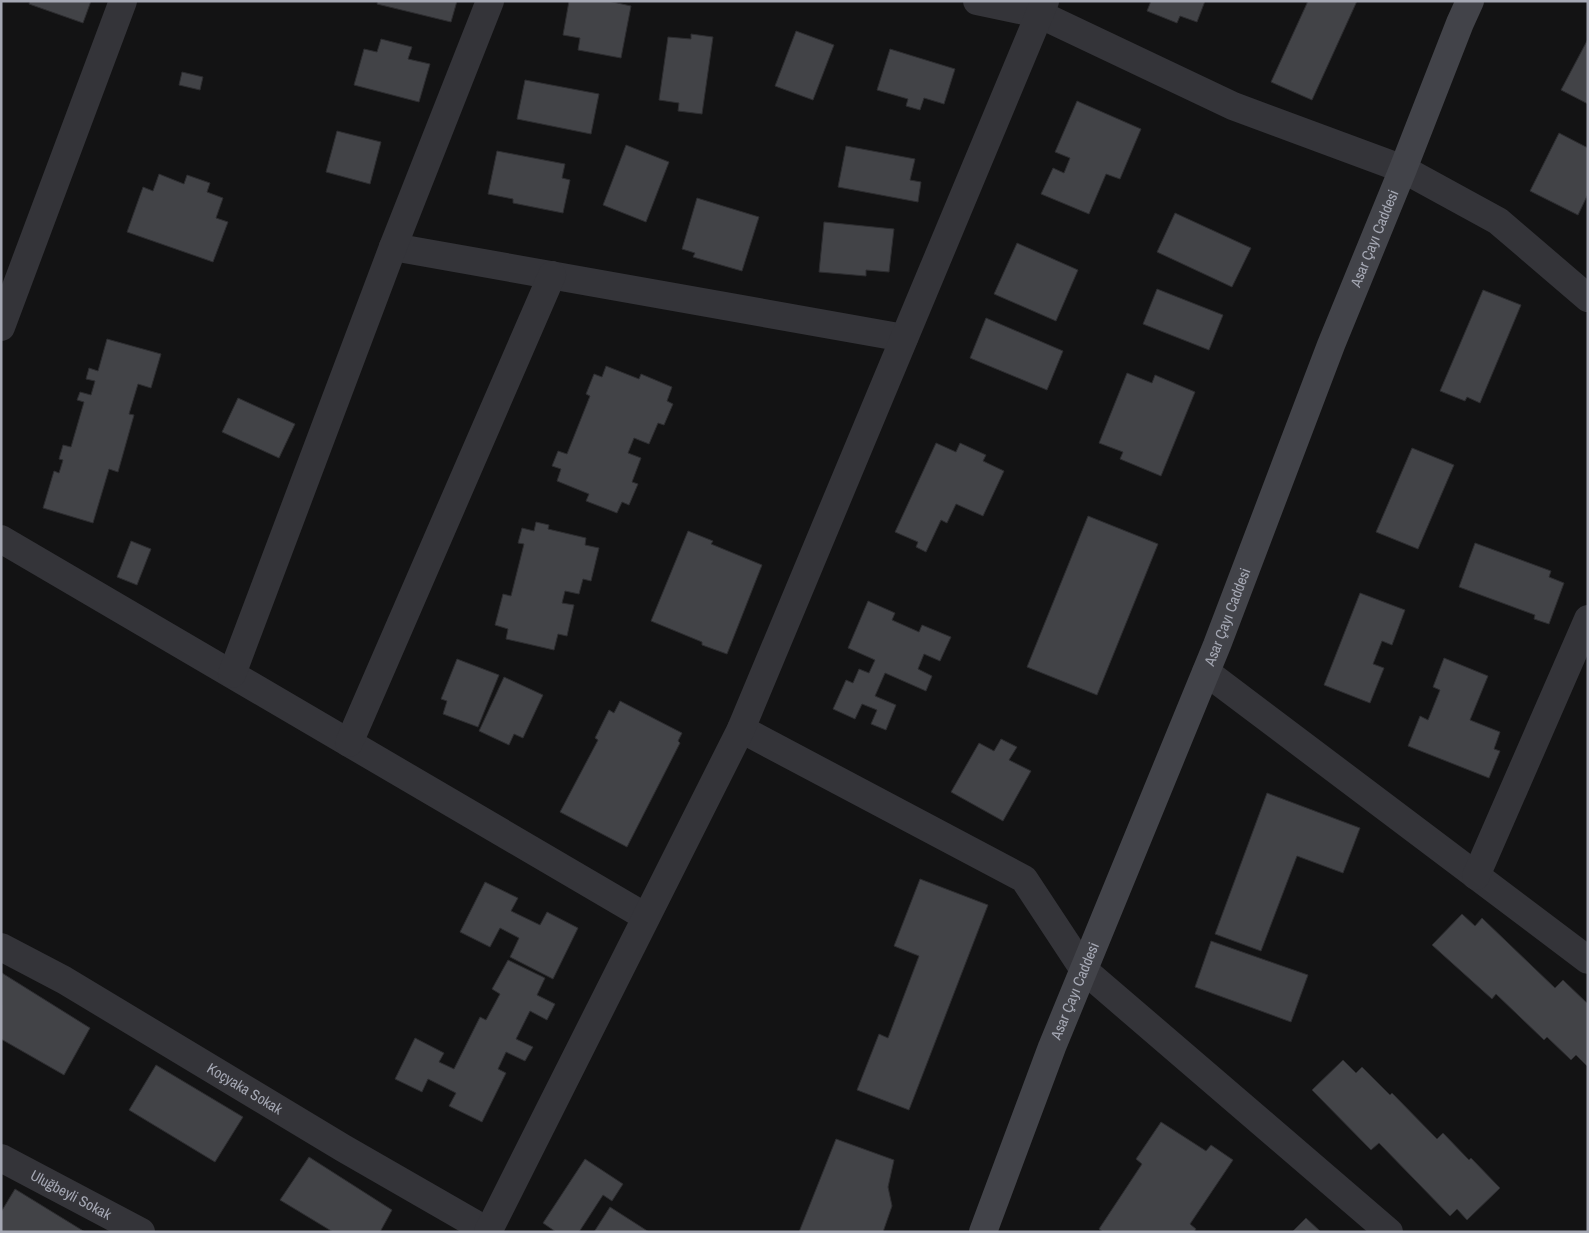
<svg xmlns="http://www.w3.org/2000/svg" width="1589" height="1233" viewBox="0 0 1589 1233" font-family="'Archivo Narrow',sans-serif">
<rect width="100%" height="100%" fill="#131314"/>
<g fill="#424347" stroke="#2d2d30">
<polygon points="30,1 91,1 83,23 29,4"/>
<polygon points="378,1 457,1 451,22 377,4"/>
<polygon points="569,1 608,1 631,6 621,58 578,50 580,38 563,35"/>
<polygon points="1151,1 1205,1 1197,22 1180,16 1177,23 1147,11"/>
<polygon points="1308,1 1357,1 1312,100 1271,82"/>
<polygon points="796,31 834,45 813,100 775,86"/>
<polygon points="691,34 713,37 702,114 678,111 679,103 659,100 668,37 691,39"/>
<polygon points="381,39 412,47 408,59 430,64 419,102 354,85 364,49 377,52"/>
<polygon points="1588,39 1588,104 1561,90"/>
<polygon points="890,49 955,69 944,104 924,98 920,110 906,106 908,99 877,90"/>
<polygon points="182,72 203,77 200,90 179,85"/>
<polygon points="525,80 599,94 591,134 517,119"/>
<polygon points="1077,101 1141,129 1120,179 1106,174 1089,214 1041,194 1053,168 1064,173 1070,158 1055,152"/>
<polygon points="337,131 381,142 370,184 326,172"/>
<polygon points="1559,133 1588,148 1588,194 1578,215 1530,191"/>
<polygon points="626,145 669,162 646,222 603,205"/>
<polygon points="846,146 915,159 910,180 921,182 918,202 838,187"/>
<polygon points="497,151 565,164 562,178 570,180 563,213 513,203 513,199 488,194"/>
<polygon points="159,174 184,184 187,175 210,183 207,192 223,198 216,218 228,222 213,262 127,232 143,187 153,191"/>
<polygon points="697,198 759,217 742,271 693,257 695,253 682,249"/>
<polygon points="1175,213 1251,248 1232,287 1157,252"/>
<polygon points="824,222 894,229 889,272 866,270 866,276 819,272"/>
<polygon points="1017,243 1078,270 1056,321 994,294"/>
<polygon points="1157,289 1223,315 1209,350 1143,324"/>
<polygon points="1483,290 1521,305 1480,403 1467,397 1465,401 1440,391"/>
<polygon points="986,318 1063,351 1047,390 970,358"/>
<polygon points="107,339 161,354 151,388 138,384 129,414 134,415 118,472 109,469 93,523 43,508 54,471 59,473 63,460 59,459 63,445 71,447 84,402 77,400 80,392 91,395 95,381 86,379 89,368 98,371"/>
<polygon points="606,366 639,379 641,374 672,387 667,401 673,404 664,425 658,423 649,444 634,438 628,453 641,458 632,482 638,484 629,505 622,502 617,513 586,501 589,494 557,481 561,469 552,466 558,451 567,454 590,396 586,394 594,374 602,377"/>
<polygon points="1127,373 1152,383 1155,375 1195,392 1161,476 1120,459 1123,452 1099,443"/>
<polygon points="238,398 295,424 279,458 222,432"/>
<polygon points="936,443 956,452 960,443 986,455 983,461 1004,471 983,516 956,504 947,523 941,520 926,552 916,547 918,542 895,532"/>
<polygon points="1412,448 1454,465 1418,549 1376,532"/>
<polygon points="1088,516 1158,544 1097,695 1027,667"/>
<polygon points="536,522 549,525 548,529 586,538 585,545 599,548 591,581 583,579 579,594 565,591 562,603 574,605 567,636 558,634 554,650 506,639 508,629 495,625 503,594 511,596 524,544 518,543 522,528 534,531"/>
<polygon points="688,531 713,541 711,544 762,565 727,654 702,645 702,642 651,621"/>
<polygon points="131,541 151,549 137,585 117,577"/>
<polygon points="1475,543 1551,571 1549,577 1564,583 1549,624 1534,619 1535,615 1459,587"/>
<polygon points="1360,593 1405,610 1392,645 1382,641 1373,664 1384,668 1370,703 1324,685"/>
<polygon points="868,601 895,613 892,620 919,632 922,625 951,637 940,661 924,654 918,669 932,676 926,691 885,673 875,696 896,705 886,730 871,724 877,710 862,704 855,719 833,709 846,680 853,683 859,669 869,673 875,660 848,648"/>
<polygon points="1444,658 1488,676 1470,720 1500,732 1494,749 1500,751 1489,778 1408,746 1420,716 1428,720 1440,690 1433,687"/>
<polygon points="457,659 499,675 478,727 443,714 447,701 441,699"/>
<polygon points="504,677 543,695 523,738 514,734 509,745 479,731"/>
<polygon points="620,701 682,733 678,741 680,743 627,847 560,812 598,740 595,738 609,710 614,713"/>
<polygon points="1001,739 1017,747 1009,760 1031,771 1003,821 951,792 979,743 994,751"/>
<polygon points="1267,793 1360,828 1343,873 1297,856 1261,951 1215,934"/>
<polygon points="920,879 988,905 909,1110 857,1090 879,1034 888,1038 919,956 894,946"/>
<polygon points="485,882 518,898 511,911 540,925 547,912 578,928 553,979 510,957 519,938 500,928 490,947 460,932"/>
<polygon points="1462,914 1475,926 1482,918 1555,988 1563,980 1588,1004 1588,1067 1576,1055 1571,1060 1547,1037 1544,1040 1496,994 1492,999 1432,945"/>
<polygon points="1211,941 1308,975 1291,1022 1195,987"/>
<polygon points="508,960 545,978 537,995 555,1004 547,1020 530,1011 516,1039 533,1047 525,1061 506,1052 498,1069 506,1073 482,1122 449,1106 456,1093 428,1079 422,1092 395,1079 415,1038 444,1053 439,1062 454,1069 480,1017 486,1020 500,994 492,989"/>
<polygon points="2,973 90,1028 64,1075 1,1039"/>
<polygon points="1343,1060 1356,1073 1362,1067 1390,1095 1392,1093 1437,1139 1443,1133 1469,1160 1471,1158 1500,1188 1467,1220 1457,1209 1450,1216 1379,1143 1371,1150 1312,1090"/>
<polygon points="156,1065 243,1117 215,1162 129,1110"/>
<polygon points="1161,1122 1206,1151 1211,1145 1233,1160 1190,1224 1196,1229 1194,1232 1103,1232 1099,1229 1142,1164 1136,1159"/>
<polygon points="836,1139 894,1160 888,1187 892,1206 883,1232 799,1232"/>
<polygon points="309,1157 392,1210 380,1232 333,1232 280,1200"/>
<polygon points="585,1159 623,1184 612,1201 603,1195 579,1232 556,1232 543,1223"/>
<polygon points="15,1189 85,1232 1,1232 1,1212"/>
<polygon points="610,1207 649,1232 594,1232"/>
<polygon points="1306,1218 1321,1232 1292,1232"/>
</g>
<g fill="none" stroke-linecap="round" stroke-linejoin="round">
<g stroke="#343439" stroke-width="28">
<polyline points="977,1 1039,14 1233,106 1403,169 1498,221 1588,298"/>
<polyline points="393,247 904,338"/>
<polyline points="1,327 123,1"/>
<polyline points="1,539 646,917"/>
<polyline points="1206,672 1588,960"/>
<polyline points="232,674 393,247 490,1"/>
<polyline points="741,729 1024,879 1084,970 1389,1232"/>
<polyline points="349,743 552,275"/>
<polyline points="1476,876 1588,619"/>
<path id="s1" d="M1,947L64,980L343,1148L489,1232"/>
<path id="s2" d="M1,1158L141,1232"/>
<polyline points="488,1232 741,729 1045,1"/>
</g>
<path stroke="#424349" stroke-width="28" id="s3" d="M983,1232L1052,1047L1217,645L1331,345L1403,169L1460,23L1470,1"/>
</g>
<g text-anchor="middle" stroke-width="4" stroke-linejoin="round" paint-order="stroke">
<g font-size="15" fill="#a5a8b4" stroke="#0e0e0f">
<text dy="5" stroke="none"><textPath href="#s3" startOffset="1068">Asar Çayı Caddesi</textPath></text>
<text dy="5" stroke="none"><textPath href="#s3" startOffset="662">Asar Çayı Caddesi</textPath></text>
<text dy="5" stroke="none"><textPath href="#s3" startOffset="258">Asar Çayı Caddesi</textPath></text>
<text dy="5" stroke="none"><textPath href="#s1" startOffset="282">Koçyaka Sokak</textPath></text>
<text dy="5" stroke="none"><textPath href="#s2" startOffset="79">Uluğbeyli Sokak</textPath></text>
</g>
</g>
<rect width="1589" height="1233" fill="none" stroke="#a5a8b4" stroke-width="5"/>
</svg>
